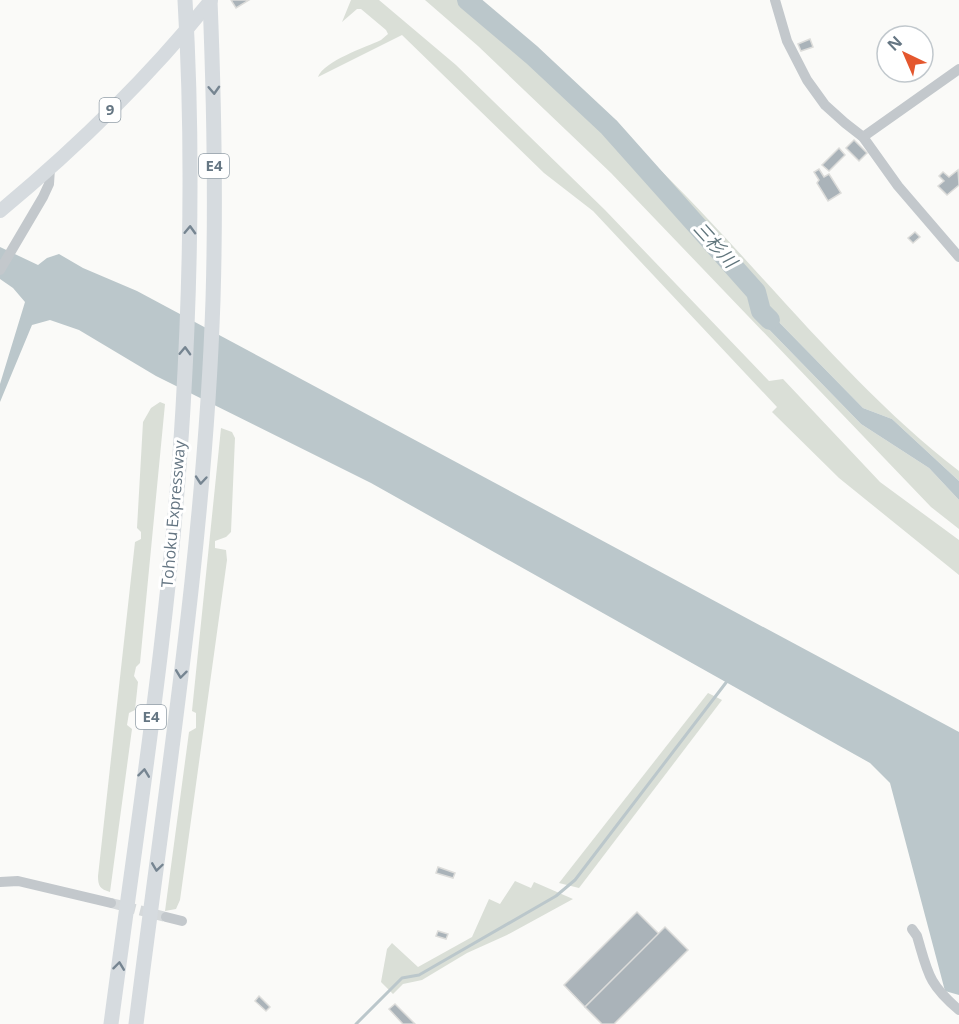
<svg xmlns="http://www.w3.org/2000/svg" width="959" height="1024" viewBox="0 0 959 1024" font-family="'Open Sans','Noto Sans JP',sans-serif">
<rect width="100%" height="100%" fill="#fafaf8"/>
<g fill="#dadfd7">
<path d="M351,0H379L456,65L605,210L769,381L783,379L880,482L959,540V575L839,478L772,412L777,407L593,211L544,173L402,35L318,77C324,61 366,47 381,40L388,34L386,30L361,9H357L342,22Z"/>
<path d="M425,0H480C549,65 621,129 687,197C775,288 859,394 959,471V481L892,419L863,408L770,313L757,297L755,315L861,424L929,468L959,500V529L931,507L611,173L478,46Z"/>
<path d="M160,402L165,404L140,663L136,667L134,676L138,682L135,710L129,713L127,725L132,729L110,892C100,889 98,886 98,876L135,542L141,539V532L137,528L143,422L151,408Z"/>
<polygon points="221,428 232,432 235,438 231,532 226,537 215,541 215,548 226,550 227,560 180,900 176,909 165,911 189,732 196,728 196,713 192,711"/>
<polygon points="708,693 722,700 579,888 559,883"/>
<polygon points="515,881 531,888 534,882 573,899 507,935 467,953 422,980 403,984 393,994 381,982 387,949 392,943 418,967 472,937 489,899 500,904"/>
</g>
<g fill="#bbc7cb">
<polygon points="0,247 38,265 47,258 59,254 83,268 137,291 959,732 959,995 945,991 890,783 870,763 371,483 156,376 79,330 50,320 32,325 0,402 0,384 25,302 13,288 0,279"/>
<polygon points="751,295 757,297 770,313 863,408 892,419 959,481 959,500 929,468 861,424 755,315"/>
</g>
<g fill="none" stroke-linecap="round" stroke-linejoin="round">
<polyline stroke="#bbc7cb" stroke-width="3" points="356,1024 402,978 419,975 556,896 575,880 728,680"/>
<polyline stroke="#bbc7cb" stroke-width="20" points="467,0 532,55 609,127 756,292 761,311 770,320"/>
</g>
<g fill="#aab3b9" stroke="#dcdcda" stroke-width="1.5">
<polygon points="231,0 249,0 236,8"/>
<polygon points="810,39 813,47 801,51 798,44"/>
<polygon points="854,140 867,153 859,161 846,148"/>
<polygon points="839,148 845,155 829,171 822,165"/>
<polygon points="819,169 824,177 829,174 841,193 828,201 817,183 819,180 814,172"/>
<polygon points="958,170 959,185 947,195 938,186 944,181 939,176 943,172 949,177"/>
<polygon points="915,232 920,237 913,243 908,238"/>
<polygon points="438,867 455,873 453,878 436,873"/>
<polygon points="637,912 659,934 585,1007 564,985"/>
<polygon points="665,927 688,950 614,1024 602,1024 585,1007"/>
<polygon points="438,931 448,934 446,939 436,936"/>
<polygon points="259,996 270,1007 266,1011 255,1001"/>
<polygon points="395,1004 415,1024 403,1024 389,1009"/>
</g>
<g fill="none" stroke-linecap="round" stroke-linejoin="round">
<polyline stroke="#d5d9db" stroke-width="10" stroke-dasharray="10 5" stroke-linecap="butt" points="111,903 166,917"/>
<g stroke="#c3c8cc" stroke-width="10">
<polyline points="775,0 787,41 807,80 825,105 845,123 863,137 898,186 959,257"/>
<polyline points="863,137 959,69"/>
<polyline points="0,270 43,197 49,184 50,168"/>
<polyline points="0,882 18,881 111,903"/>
<polyline points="166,917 182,921"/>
<path d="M912,929L917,936C928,973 928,984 959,1010"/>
</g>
<path stroke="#d6dbdf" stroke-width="14" d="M0,211C76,148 149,77 211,0"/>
<g stroke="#d6dbdf" stroke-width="15">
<path d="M111,1024C138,819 171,614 183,408C191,272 193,136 185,0"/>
<path d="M136,1024C166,783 205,542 213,300C216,200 214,100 210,0"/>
</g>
</g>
<defs><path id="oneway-chevron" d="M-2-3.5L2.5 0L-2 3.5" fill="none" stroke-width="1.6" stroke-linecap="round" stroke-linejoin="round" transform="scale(1.5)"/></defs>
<g stroke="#768591">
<use href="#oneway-chevron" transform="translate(214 90) rotate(87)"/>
<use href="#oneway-chevron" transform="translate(190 230) rotate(-88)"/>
<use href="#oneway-chevron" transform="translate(185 351) rotate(-88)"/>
<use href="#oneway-chevron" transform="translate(201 480) rotate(95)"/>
<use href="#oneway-chevron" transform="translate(181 674) rotate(97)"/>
<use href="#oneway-chevron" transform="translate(144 773) rotate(-83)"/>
<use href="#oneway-chevron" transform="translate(157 867) rotate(98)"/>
<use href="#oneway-chevron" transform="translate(119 966) rotate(-83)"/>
</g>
<g text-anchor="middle" stroke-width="6" stroke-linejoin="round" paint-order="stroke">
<g fill="#fff" stroke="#939fa8" stroke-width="1.5">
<rect x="99.5" y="98" width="21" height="24" rx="4.5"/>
<rect x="199" y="154" width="30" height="24" rx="4.5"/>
<rect x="136" y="705" width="30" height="24" rx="4.5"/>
</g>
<g font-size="15" font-weight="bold" fill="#657683">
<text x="110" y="115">9</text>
<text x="214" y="171">E4</text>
<text x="151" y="722">E4</text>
</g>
<g font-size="16" fill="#657683" stroke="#fff">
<text transform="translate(173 514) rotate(-85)" y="6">Tohoku Expressway</text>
</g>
<g font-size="18" font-style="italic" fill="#60757c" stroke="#fff">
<text transform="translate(715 245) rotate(48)" y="6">三杉川</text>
</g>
</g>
<g transform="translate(905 54) rotate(316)"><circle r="28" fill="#ffffff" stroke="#c1c8cd" stroke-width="1.5"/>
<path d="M0-4.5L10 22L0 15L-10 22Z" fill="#e4572e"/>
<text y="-9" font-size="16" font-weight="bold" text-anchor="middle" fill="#657683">N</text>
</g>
</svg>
